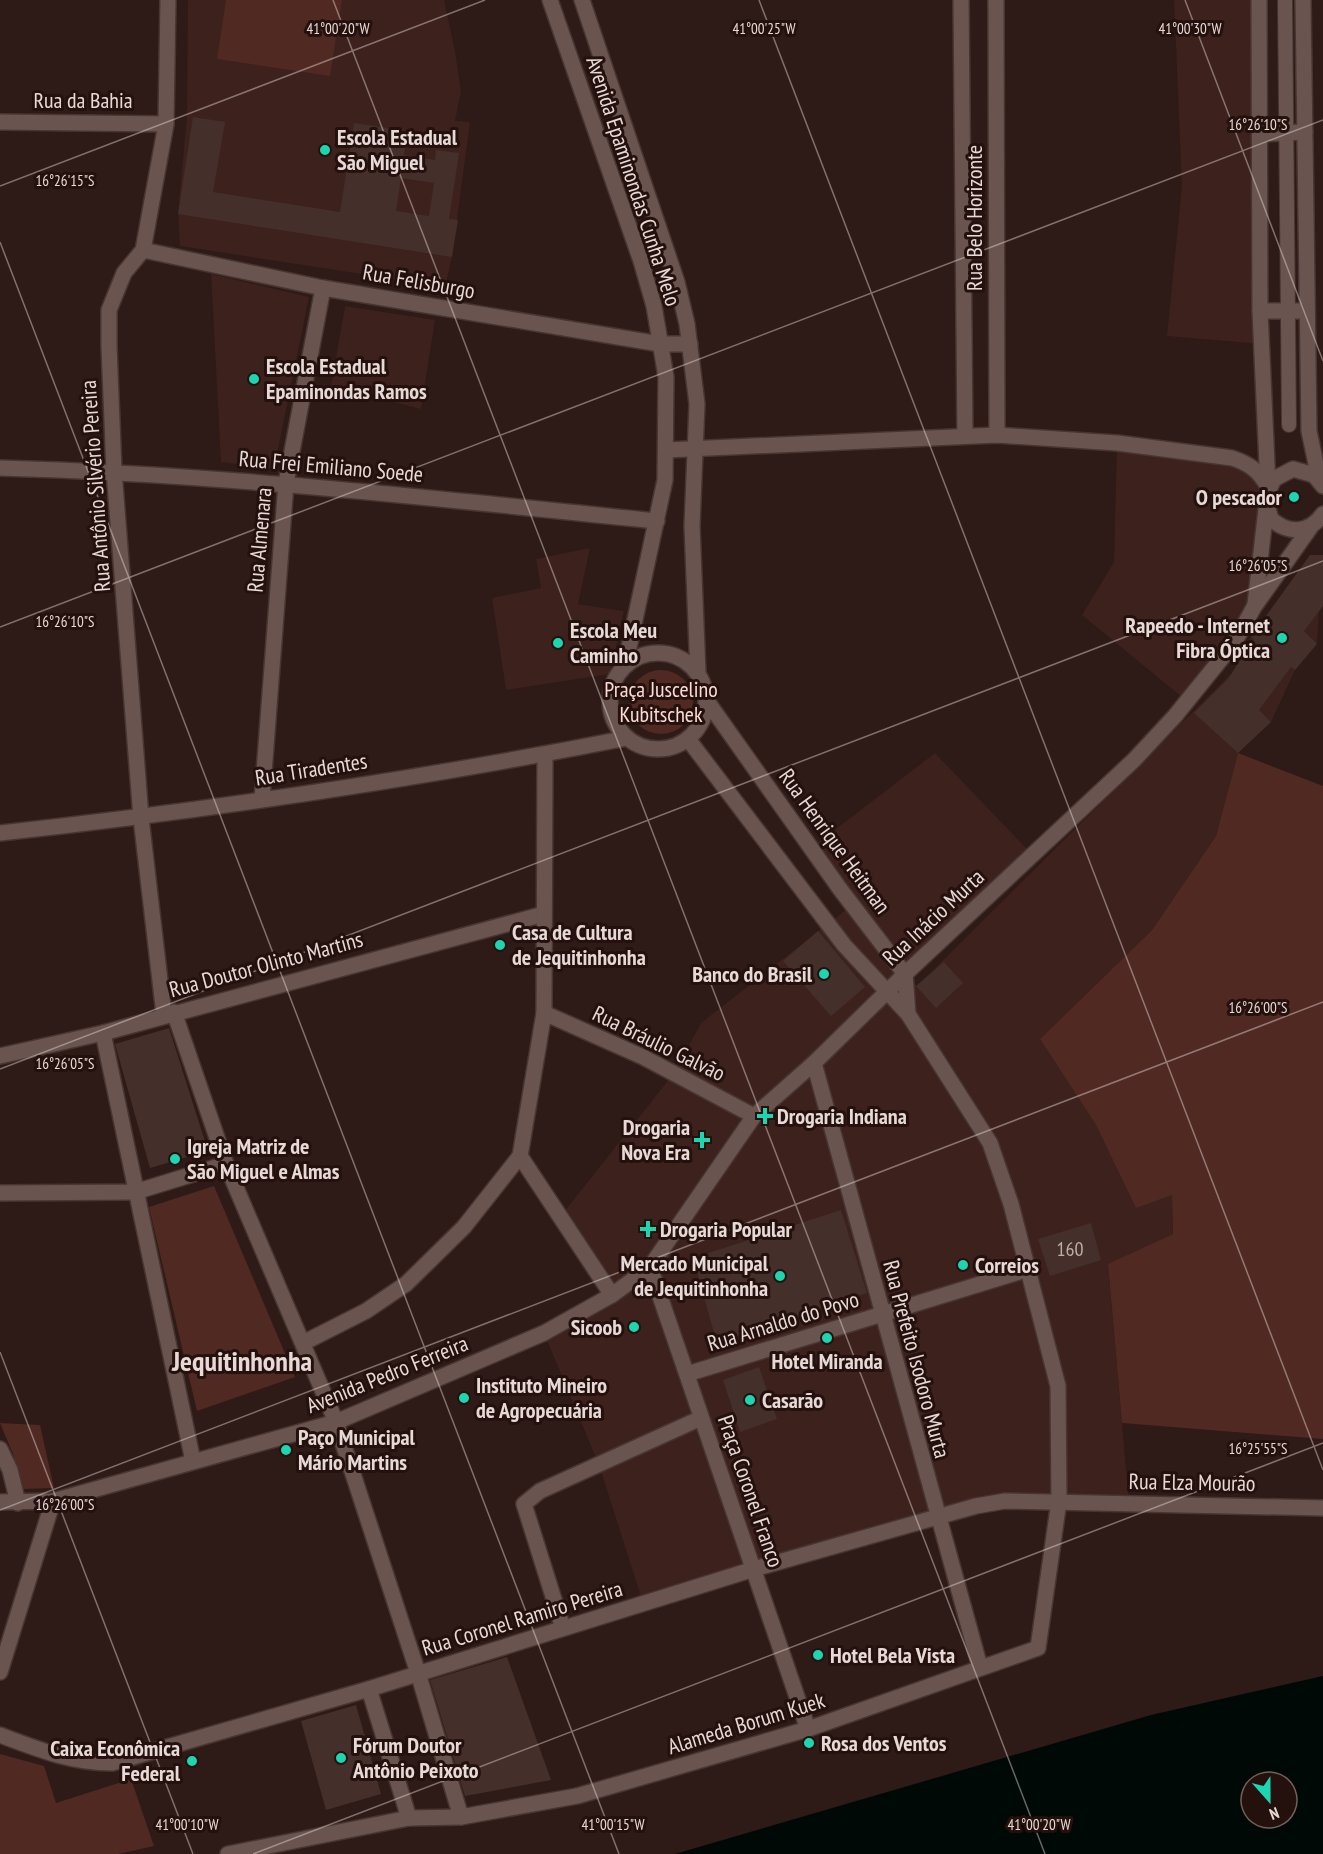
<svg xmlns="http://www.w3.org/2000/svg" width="1323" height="1854" viewBox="0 0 1323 1854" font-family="'PT Sans Narrow',sans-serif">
<rect width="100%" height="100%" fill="#2e1a16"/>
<g fill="#3c211d">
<polygon points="188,0 444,0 455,51 461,92 455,121 470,122 452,257 445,287 180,246 178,214 187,115"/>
<polygon points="1174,0 1259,0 1262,344 1167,336 1182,186"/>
<polygon points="211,274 309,297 274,469 221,462"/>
<polygon points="345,306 435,320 421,409 331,386"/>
<polygon points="1117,443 1232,458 1268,487 1254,607 1188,702 1082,615 1114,562"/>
<polygon points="590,548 578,604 624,611 610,674 506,690 492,598 541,588 536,559"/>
<polygon points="1310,555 1323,556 1317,643 1295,670 1271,722 1238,753 1216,836 1152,930 1040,1039 1096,1125 1136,1207 1172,1194 1173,1234 1108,1265 1129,1503 1005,1501 643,1603 599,1465 544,1333 612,1295 560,1217 674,1073 701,1023 852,905 815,845 935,753 1033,855 906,974 917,986 1232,673 1251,637"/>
</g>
<g fill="#502923">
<polygon points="226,0 342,0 330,76 217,59"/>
<circle cx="661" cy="702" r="32"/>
<polygon points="1238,753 1323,786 1323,1439 1122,1423 1108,1264 1173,1234 1172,1195 1136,1208 1096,1125 1040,1039 1152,930 1216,836"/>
<polygon points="214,1186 295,1377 197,1411 149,1207"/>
<polygon points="0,1423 40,1425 54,1488 21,1489 13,1454"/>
<polygon points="0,1754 44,1766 56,1803 131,1779 154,1846 118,1854 0,1854"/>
</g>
<path fill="#000906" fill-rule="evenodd" d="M1323,1676V1854H675L1151,1715ZM1251,1782H1287V1818H1251Z"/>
<g fill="#452f2b" fill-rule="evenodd">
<path d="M193,117L225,122L213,192L340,212L354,123L408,131L404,155L435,160L436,150L459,153L449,219L458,220L452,257L178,214ZM401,178L434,183L429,216L396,211Z"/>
<polygon points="1310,555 1323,555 1323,606 1304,631 1317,644 1295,670 1291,667 1259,710 1271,722 1238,753 1194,713 1228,679 1254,639 1251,637"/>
<polygon points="818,931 865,987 831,1016 783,961"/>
<polygon points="944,962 963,983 936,1008 916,986"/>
<polygon points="169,1028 208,1151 150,1168 115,1044"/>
<polygon points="841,1210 867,1293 717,1343 693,1258"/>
<polygon points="1091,1223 1101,1260 1050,1276 1038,1239"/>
<polygon points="759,1367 777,1419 740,1432 723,1380"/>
<polygon points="507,1657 551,1780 465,1796 430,1680"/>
<polygon points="356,1705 381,1794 326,1810 301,1721"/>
</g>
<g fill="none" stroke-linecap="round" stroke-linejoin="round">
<g stroke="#483531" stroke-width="16">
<polyline id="pedestrian" points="1285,0 1289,425"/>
</g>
<g stroke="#483531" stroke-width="18">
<g id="minor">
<polyline points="550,0 641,261 654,306 666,377 665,480 625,666"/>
<polyline points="582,0 677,282 687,324 697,404 692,526 698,673"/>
<polyline points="961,0 965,435"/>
<polyline points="996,0 997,435"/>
<polyline points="0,122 166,124"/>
<polyline points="143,250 323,288 660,344 690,344"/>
<path d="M666,450L997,435L1117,443L1232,458C1250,464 1259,471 1268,487"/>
<path d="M0,468C220,474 438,499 657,521"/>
<path d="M1323,486L1314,475L1293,469L1274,479L1265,498L1271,519C1288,534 1309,534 1323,514"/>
<polyline points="1255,604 1266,509"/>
<circle cx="658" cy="701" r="48"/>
<polyline points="707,701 840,889 905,974 908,1014"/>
<polyline points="262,799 286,483 323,288"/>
<path d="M0,833C210,810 420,779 627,738"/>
<polyline points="174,1012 226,1164 336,1422 418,1673 461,1817"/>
<polyline points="544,1013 643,1057 754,1116"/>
<polyline points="164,1015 141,818 114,471 109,346 109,310 124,273 143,250 166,124 168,0"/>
<polyline points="103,1033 193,1461"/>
<polyline points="0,1056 103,1033 544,914"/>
<polyline points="814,1063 980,1667"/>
<polyline points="520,1156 612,1295"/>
<polyline points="0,1193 135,1192 226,1164"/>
<polyline points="650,1267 808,1729"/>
<polyline points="303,1343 366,1311 406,1284 464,1227 520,1156 544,1013 545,754"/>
<polyline points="687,1374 1029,1269"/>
<polyline points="0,1449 10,1470 18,1503"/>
<polyline points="0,1502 53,1501 336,1422 544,1333 612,1295 650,1267 754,1116 814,1063 905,974 1134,760 1175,716 1234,643 1254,607 1310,528"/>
<polyline points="563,1628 524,1504 540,1491 701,1418"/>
<polyline points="0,1672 53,1501"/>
<polyline points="369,1689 409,1818"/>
<path d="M0,1735C37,1749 72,1763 112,1763L369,1689L754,1569L976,1506L1005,1501L1323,1508"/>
<polyline points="228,1854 409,1818 461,1817 577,1796 808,1729 1038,1648 1059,1501 1058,1386 1011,1204 990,1143 908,1014 844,945 688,739"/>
</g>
</g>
<g stroke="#483531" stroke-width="18">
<g id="tertiary">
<polyline points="1259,0 1260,311 1268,487"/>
<polyline points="1303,0 1309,431 1317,469 1323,485"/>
<polyline points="1261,134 1305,132"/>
<polyline points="1260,311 1307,311"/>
</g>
</g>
<use href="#pedestrian" stroke="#695450" stroke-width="14"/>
<use href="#minor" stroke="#695450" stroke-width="15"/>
<use href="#tertiary" stroke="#695450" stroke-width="15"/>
</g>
<path fill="none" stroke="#e7d9d6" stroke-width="1.5" stroke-opacity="0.45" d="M333,0L1045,1854M759,0L1323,1470M1185,0L1323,361M0,186L485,0M0,242L619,1854M0,627L1323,120M0,1069L1323,561M0,1352L193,1854M0,1510L1323,1002M253,1854L1323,1443"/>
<g fill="#1dd5b1" stroke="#24100d" stroke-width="2">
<circle cx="325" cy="150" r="6"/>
<circle cx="254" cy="379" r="6"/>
<circle cx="1294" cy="497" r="6"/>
<circle cx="1282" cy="638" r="6"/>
<circle cx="558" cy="643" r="6"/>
<circle cx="500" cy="945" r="6"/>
<circle cx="824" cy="974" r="6"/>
<path d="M762 1107h6v6h6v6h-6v6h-6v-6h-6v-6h6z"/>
<path d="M699 1131h6v6h6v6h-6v6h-6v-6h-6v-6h6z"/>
<circle cx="175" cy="1159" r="6"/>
<path d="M645 1220h6v6h6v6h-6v6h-6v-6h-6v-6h6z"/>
<circle cx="963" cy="1265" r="6"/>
<circle cx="780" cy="1276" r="6"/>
<circle cx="634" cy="1327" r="6"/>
<circle cx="827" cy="1338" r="6"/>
<circle cx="464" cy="1398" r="6"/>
<circle cx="750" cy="1400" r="6"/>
<circle cx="286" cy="1450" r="6"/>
<circle cx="818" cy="1655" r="6"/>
<circle cx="809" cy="1743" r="6"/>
<circle cx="341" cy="1758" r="6"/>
<circle cx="192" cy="1761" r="6"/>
</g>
<g text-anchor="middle" stroke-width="6" stroke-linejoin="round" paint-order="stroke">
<g font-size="20" fill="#beaeab">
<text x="1070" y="1256">160</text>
</g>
<g font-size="22" fill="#e7d9d6" stroke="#24100d">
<text x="83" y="108">Rua da Bahia</text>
<text transform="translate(634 181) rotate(72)" y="8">Avenida Epaminondas Cunha Melo</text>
<text transform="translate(974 218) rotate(-90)" y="8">Rua Belo Horizonte</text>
<text transform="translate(419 281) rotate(10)" y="8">Rua Felisburgo</text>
<text transform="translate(331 466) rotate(5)" y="8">Rua Frei Emiliano Soede</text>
<text transform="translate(95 486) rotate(-94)" y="8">Rua Antônio Silvério Pereira</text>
<text transform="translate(259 540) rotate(-85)" y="8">Rua Almenara</text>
<text transform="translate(311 769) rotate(-9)" y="8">Rua Tiradentes</text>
<text transform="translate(835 841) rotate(54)" y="8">Rua Henrique Heitman</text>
<text transform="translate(933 917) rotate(-43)" y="8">Rua Inácio Murta</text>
<text transform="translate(266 964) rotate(-15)" y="8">Rua Doutor Olinto Martins</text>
<text transform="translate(659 1043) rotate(26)" y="8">Rua Bráulio Galvão</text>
<text transform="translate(783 1321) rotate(-17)" y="8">Rua Arnaldo do Povo</text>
<text transform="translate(917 1359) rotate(75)" y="8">Rua Prefeito Isodoro Murta</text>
<text transform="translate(387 1374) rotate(-22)" y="8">Avenida Pedro Ferreira</text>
<text transform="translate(1192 1482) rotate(1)" y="8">Rua Elza Mourão</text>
<text transform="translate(751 1491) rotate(71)" y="8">Praça Coronel Franco</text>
<text transform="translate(522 1618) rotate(-17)" y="8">Rua Coronel Ramiro Pereira</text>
<text transform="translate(746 1723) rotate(-17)" y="8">Alameda Borum Kuek</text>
</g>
<g font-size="22" font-weight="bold" fill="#e7d9d6" stroke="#24100d" text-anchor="start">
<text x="337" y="145">Escola Estadual<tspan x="337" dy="25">São Miguel</tspan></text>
<text x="266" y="374">Escola Estadual<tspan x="266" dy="25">Epaminondas Ramos</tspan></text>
<text x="1282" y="505" text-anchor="end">O pescador</text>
<text x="1270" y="633" text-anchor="end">Rapeedo - Internet<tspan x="1270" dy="25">Fibra Óptica</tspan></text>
<text x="570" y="638">Escola Meu<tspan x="570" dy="25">Caminho</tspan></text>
<text x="512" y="940">Casa de Cultura<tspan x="512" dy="25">de Jequitinhonha</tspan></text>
<text x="812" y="982" text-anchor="end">Banco do Brasil</text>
<text x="777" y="1124">Drogaria Indiana</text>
<text x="690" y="1135" text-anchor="end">Drogaria<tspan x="690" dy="25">Nova Era</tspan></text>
<text x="187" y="1154">Igreja Matriz de<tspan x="187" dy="25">São Miguel e Almas</tspan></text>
<text x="660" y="1237">Drogaria Popular</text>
<text x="768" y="1271" text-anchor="end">Mercado Municipal<tspan x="768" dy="25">de Jequitinhonha</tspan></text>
<text x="975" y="1273">Correios</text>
<text x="622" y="1335" text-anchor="end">Sicoob</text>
<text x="827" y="1369" text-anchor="middle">Hotel Miranda</text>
<text x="476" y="1393">Instituto Mineiro<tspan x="476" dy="25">de Agropecuária</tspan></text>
<text x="762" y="1408">Casarão</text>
<text x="298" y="1445">Paço Municipal<tspan x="298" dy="25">Mário Martins</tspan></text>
<text x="830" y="1663">Hotel Bela Vista</text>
<text x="821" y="1751">Rosa dos Ventos</text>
<text x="353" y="1753">Fórum Doutor<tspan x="353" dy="25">Antônio Peixoto</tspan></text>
<text x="180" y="1756" text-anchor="end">Caixa Econômica<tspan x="180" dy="25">Federal</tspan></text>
</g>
<g font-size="22" fill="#fbdbd5" stroke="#24100d">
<text x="661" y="697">Praça Juscelino<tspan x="661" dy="25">Kubitschek</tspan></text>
</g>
<g font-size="28" font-weight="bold" fill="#e7d9d6" stroke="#24100d">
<text x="242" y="1371">Jequitinhonha</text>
</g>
</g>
<g font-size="15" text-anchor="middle" fill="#e7d9d6" stroke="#24100d" stroke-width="6" stroke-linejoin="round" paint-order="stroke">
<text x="764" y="34">41°00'25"W</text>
<text x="338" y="34">41°00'20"W</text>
<text x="1190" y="34">41°00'30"W</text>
<text x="1258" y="130">16°26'10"S</text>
<text x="65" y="186">16°26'15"S</text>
<text x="1258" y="571">16°26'05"S</text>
<text x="65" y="627">16°26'10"S</text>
<text x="1258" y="1013">16°26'00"S</text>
<text x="65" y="1069">16°26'05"S</text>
<text x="1258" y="1454">16°25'55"S</text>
<text x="65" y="1510">16°26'00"S</text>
<text x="187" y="1830">41°00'10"W</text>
<text x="613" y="1830">41°00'15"W</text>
<text x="1039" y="1830">41°00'20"W</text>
</g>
<g transform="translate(1269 1800) rotate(159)"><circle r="28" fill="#24100d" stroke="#72605d" stroke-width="1.5"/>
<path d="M0-4.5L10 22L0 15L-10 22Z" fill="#1dd5b1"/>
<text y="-9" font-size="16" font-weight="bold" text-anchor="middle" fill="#e7d9d6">N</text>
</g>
</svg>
